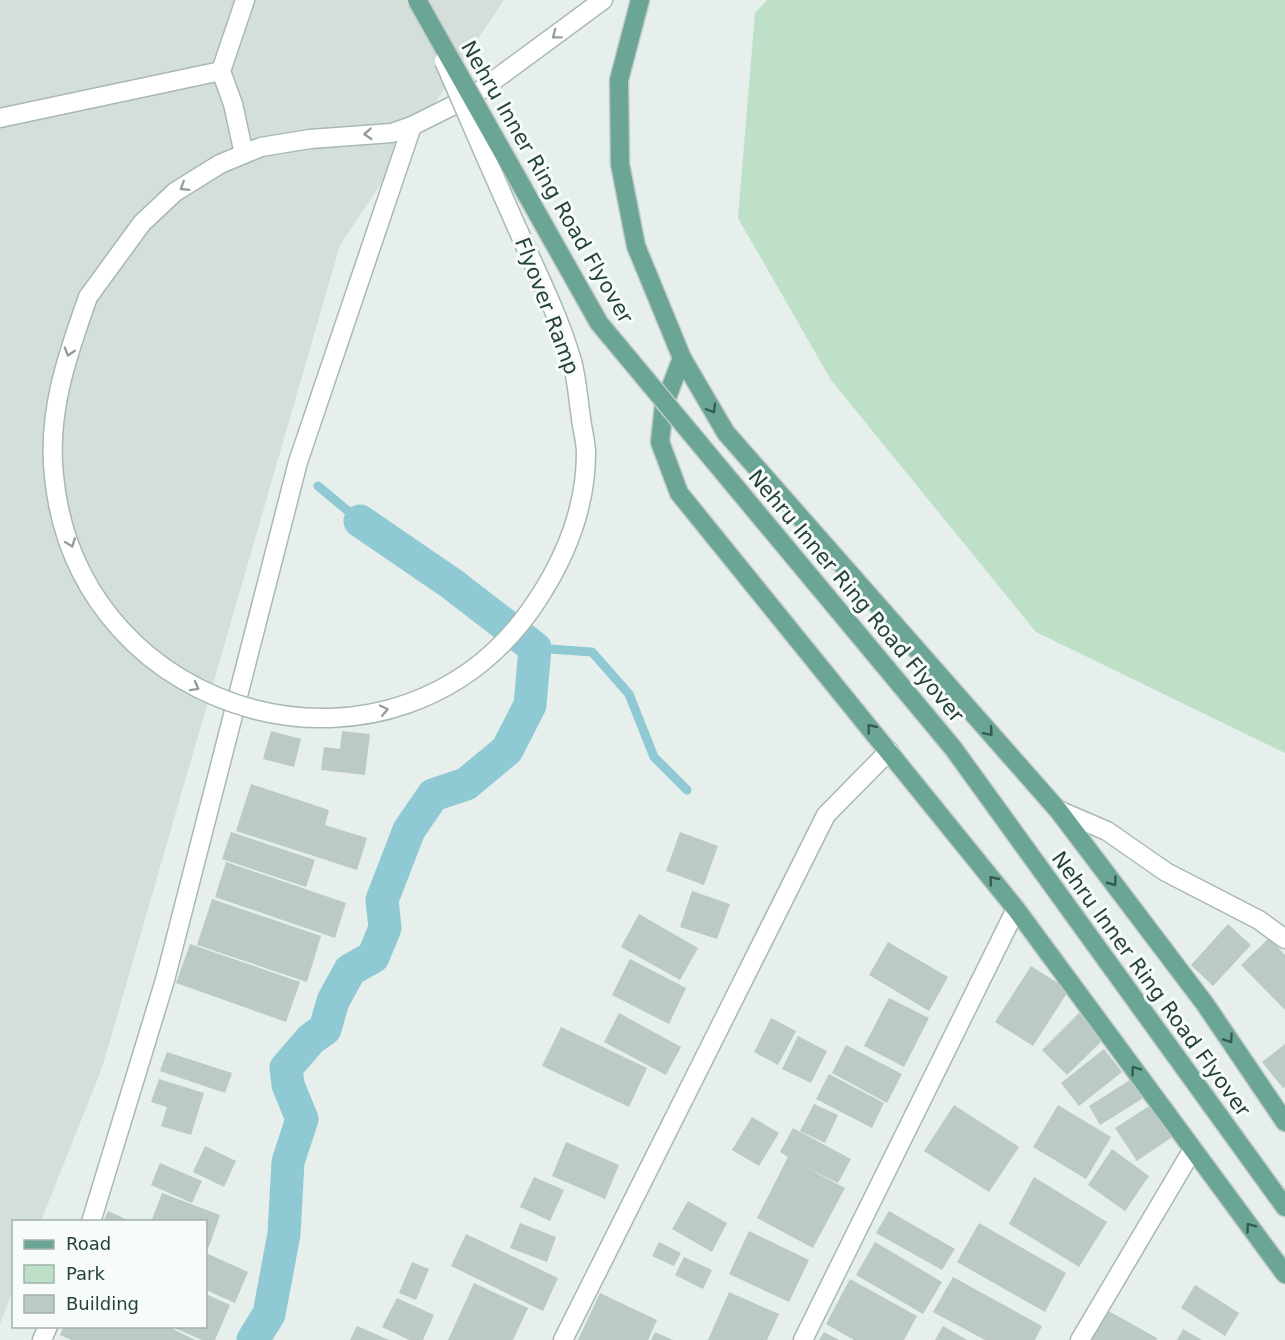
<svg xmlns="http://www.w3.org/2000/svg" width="1285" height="1340" viewBox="0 0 1285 1340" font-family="'DejaVu Sans',sans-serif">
<rect width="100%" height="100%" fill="#e6efeb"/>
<polygon fill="#d4dfda" points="0,0 504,0 340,245 102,1068 41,1221 14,1222 13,1290 0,1324"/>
<polygon fill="#bfe0c8" points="767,0 1285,0 1285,753 1036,632 831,380 738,218 755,13"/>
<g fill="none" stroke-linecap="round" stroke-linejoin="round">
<g stroke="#8ec9d4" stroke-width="9">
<polyline points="318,486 360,521"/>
<polyline points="535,648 592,652 629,694 654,757 687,790"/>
</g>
<polyline stroke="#8ec9d4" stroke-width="33" points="253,1340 269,1314 284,1234 288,1162 302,1119 288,1085 286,1068 311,1039 325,1029 333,1001 350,970 373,957 385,928 382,900 409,830 433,795 466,784 507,750 530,705 535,648 452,584 360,521"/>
</g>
<g fill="#bbcac4">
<polygon points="271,731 301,739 294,767 263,759"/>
<polygon points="342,731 370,734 365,775 321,770 324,747 340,749"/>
<polygon points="251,784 329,810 325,825 367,838 357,870 236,831"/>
<polygon points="231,832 315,860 306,887 222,859"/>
<polygon points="680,832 718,846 704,885 666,871"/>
<polygon points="226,862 346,903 335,938 215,897"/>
<polygon points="692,891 730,904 717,939 680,927"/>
<polygon points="212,899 321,936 307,982 197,945"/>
<polygon points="639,914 698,948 680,980 621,947"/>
<polygon points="1228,924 1251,945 1213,986 1191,965"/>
<polygon points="1269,938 1285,955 1285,1010 1241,965"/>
<polygon points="888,942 948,977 929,1011 869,975"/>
<polygon points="190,944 300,982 286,1022 176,983"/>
<polygon points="630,959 686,988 669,1024 612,995"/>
<polygon points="1031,966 1069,990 1033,1046 995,1022"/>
<polygon points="889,998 929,1018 904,1067 864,1046"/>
<polygon points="1080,1012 1105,1038 1067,1075 1042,1050"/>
<polygon points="619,1013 681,1047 666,1075 604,1042"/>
<polygon points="771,1018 796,1031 778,1065 754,1052"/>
<polygon points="561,1027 647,1068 629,1107 542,1066"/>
<polygon points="798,1036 827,1051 811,1083 782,1069"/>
<polygon points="1285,1044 1285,1087 1283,1088 1262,1062"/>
<polygon points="846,1045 902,1074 887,1103 832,1073"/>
<polygon points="1104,1049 1122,1072 1079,1106 1061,1083"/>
<polygon points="167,1052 232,1073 225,1093 160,1071"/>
<polygon points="829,1074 884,1103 872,1128 816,1099"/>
<polygon points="1133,1078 1145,1097 1100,1125 1089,1106"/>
<polygon points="159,1079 204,1093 191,1135 161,1126 167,1107 151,1102"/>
<polygon points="1154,1103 1175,1135 1137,1161 1115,1128"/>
<polygon points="814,1104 838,1115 825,1143 800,1131"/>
<polygon points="954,1105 1019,1147 989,1192 924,1151"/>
<polygon points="1058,1105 1111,1137 1086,1179 1033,1147"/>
<polygon points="752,1117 779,1133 759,1166 732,1150"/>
<polygon points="793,1128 851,1159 838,1183 803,1166 845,1188 813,1248 757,1218 788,1157 780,1152"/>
<polygon points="566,1142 619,1165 605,1199 552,1176"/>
<polygon points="205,1146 236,1161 224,1187 193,1172"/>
<polygon points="1112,1149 1149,1176 1125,1211 1088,1185"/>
<polygon points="160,1163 202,1181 192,1203 151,1185"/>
<polygon points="534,1177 564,1190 550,1221 520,1207"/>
<polygon points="1034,1177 1107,1222 1079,1267 1009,1224"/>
<polygon points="162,1193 220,1215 209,1247 206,1246 206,1222 151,1222"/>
<polygon points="688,1201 727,1223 712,1252 672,1229"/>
<polygon points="108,1211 132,1222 103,1222"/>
<polygon points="889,1211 955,1249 942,1270 876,1233"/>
<polygon points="520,1223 556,1237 547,1262 510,1248"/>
<polygon points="979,1223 1066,1273 1045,1312 957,1262"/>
<polygon points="749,1231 809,1260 789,1302 729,1274"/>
<polygon points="466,1234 558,1278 543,1311 451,1266"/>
<polygon points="659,1242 681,1253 674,1266 652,1256"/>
<polygon points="875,1242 942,1282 923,1314 856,1275"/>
<polygon points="206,1253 248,1272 235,1303 206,1290"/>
<polygon points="684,1257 712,1270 703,1289 675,1275"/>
<polygon points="412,1262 429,1269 416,1300 399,1293"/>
<polygon points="953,1277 1042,1326 1035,1340 985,1340 933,1312"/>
<polygon points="850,1279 917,1316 904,1340 854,1340 826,1324"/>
<polygon points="474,1283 528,1308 513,1340 448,1340"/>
<polygon points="1195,1285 1239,1313 1225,1336 1181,1308"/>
<polygon points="729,1292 779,1314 767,1340 708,1340"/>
<polygon points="600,1293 657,1320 648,1340 578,1340"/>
<polygon points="206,1294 230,1305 215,1340 202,1340 170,1326 206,1326"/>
<polygon points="397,1298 434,1315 423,1340 409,1340 382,1327"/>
<polygon points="1105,1309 1157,1338 1156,1340 1089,1340"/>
<polygon points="64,1326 167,1326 195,1340 71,1340 60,1335"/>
<polygon points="357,1326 389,1340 350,1340"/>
<polygon points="943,1326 967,1340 935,1340"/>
<polygon points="1183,1329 1202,1340 1177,1340"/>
<polygon points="655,1332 673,1340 651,1340"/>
<polygon points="824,1332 839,1340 819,1340"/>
</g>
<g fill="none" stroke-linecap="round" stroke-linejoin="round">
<g stroke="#a8b8b2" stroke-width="21">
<g id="minor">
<polyline points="0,118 221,71"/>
<polyline points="244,154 233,104 221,71 245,0"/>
<polyline points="88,297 142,223 175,192 220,164 261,147 310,139 392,133 412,126 474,95 603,0"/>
<polyline points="1058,810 1107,831 1166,872 1259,920 1285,939"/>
<polyline points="91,1222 165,980 298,462 412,126"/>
<polyline points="42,1340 48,1326"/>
<polyline points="563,1340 826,815 889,751"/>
<polyline points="803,1340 1016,909"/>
<polyline points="1080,1340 1193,1149"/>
</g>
</g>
<g stroke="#c2cac8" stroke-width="21">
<g id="major">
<polyline points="640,0 619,80 620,164 636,246 682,358 726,433 1058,810 1205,1004 1285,1122"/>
<polyline points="682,358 664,405 660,442 679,493 1016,909 1285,1274"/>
<polyline points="953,748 1285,1207"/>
</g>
</g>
<use href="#minor" stroke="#fff" stroke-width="18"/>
<use href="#major" stroke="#6aa596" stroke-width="18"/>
<g stroke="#a8b8b2" stroke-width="21" stroke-linecap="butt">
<path id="minor-bridge" d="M88,297C67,356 47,413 54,476C78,723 401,810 538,599C566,556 586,506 586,453C586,441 582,429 581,418C578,399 577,379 572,361C559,316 537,273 518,230C493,174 468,117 444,61"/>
</g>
<g stroke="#c2cac8" stroke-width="21" stroke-linecap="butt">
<polyline id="major-bridge" points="417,0 599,323 953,748"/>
</g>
<use href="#minor-bridge" stroke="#fff" stroke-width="18"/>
<use href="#major-bridge" stroke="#6aa596" stroke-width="18"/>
</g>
<defs><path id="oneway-chevron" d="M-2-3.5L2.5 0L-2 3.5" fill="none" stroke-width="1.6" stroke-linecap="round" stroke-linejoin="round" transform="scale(1.5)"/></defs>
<g stroke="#92a09c">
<use href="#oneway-chevron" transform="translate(556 35) rotate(143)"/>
<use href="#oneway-chevron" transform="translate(368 134) rotate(176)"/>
<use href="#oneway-chevron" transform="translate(184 187) rotate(148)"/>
<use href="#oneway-chevron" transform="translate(69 352) rotate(107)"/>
<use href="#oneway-chevron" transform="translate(71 543) rotate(69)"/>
<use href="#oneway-chevron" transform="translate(195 687) rotate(29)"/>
<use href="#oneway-chevron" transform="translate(384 710) rotate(-12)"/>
</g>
<g stroke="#365b51">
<use href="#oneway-chevron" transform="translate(712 409) rotate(60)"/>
<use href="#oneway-chevron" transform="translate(871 728) rotate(-129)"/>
<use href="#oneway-chevron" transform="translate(989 732) rotate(49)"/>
<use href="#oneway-chevron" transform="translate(993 880) rotate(-129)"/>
<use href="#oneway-chevron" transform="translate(1113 882) rotate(53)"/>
<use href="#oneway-chevron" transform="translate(1229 1039) rotate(56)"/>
<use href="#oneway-chevron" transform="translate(1135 1070) rotate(-126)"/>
<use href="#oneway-chevron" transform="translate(1250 1227) rotate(-126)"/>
</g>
<g text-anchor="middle" stroke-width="6" stroke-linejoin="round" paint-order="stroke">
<g font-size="21" fill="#24423a" stroke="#f7fbf9">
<text transform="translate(547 182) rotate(60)" y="7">Nehru Inner Ring Road Flyover</text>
<text transform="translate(547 306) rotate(69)" y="7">Flyover Ramp</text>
<text transform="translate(856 596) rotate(50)" y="7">Nehru Inner Ring Road Flyover</text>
<text transform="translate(1151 984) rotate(54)" y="7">Nehru Inner Ring Road Flyover</text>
</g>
</g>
<rect x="12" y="1220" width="195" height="108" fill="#f7fbf9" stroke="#a3b1ad" stroke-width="1.5"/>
<rect x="24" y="1240" width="30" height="9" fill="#6aa596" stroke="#a3b1ad" stroke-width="1.5"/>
<text x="66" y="1250" font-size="18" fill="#24423a">Road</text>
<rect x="24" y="1265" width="30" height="18" fill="#bfe0c8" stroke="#a3b1ad" stroke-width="1.5"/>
<text x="66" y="1280" font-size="18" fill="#24423a">Park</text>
<rect x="24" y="1295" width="30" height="18" fill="#bbcac4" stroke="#a3b1ad" stroke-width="1.5"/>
<text x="66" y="1310" font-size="18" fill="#24423a">Building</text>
</svg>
